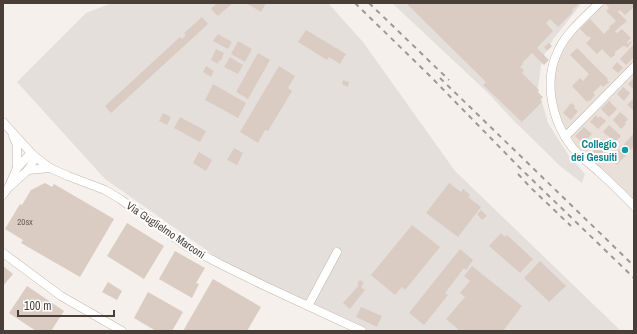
<svg xmlns="http://www.w3.org/2000/svg" width="637" height="334" viewBox="0 0 637 334" font-family="'Archivo Narrow',sans-serif">
<rect width="100%" height="100%" fill="#f5f0eb"/>
<polygon fill="#e9e1d9" points="594,3 634,3 634,211 562,140 548,80 554,48 572,25"/>
<g fill="#e5dfdc">
<polygon points="112,3 328,3 363,42 455,171 621,331 366,331 222,261 105,179 17,82 86,13"/>
<polygon points="392,3 582,3 554,38 542,59 538,88 548,123 567,153 585,174 582,183 560,166 551,157 513,120 487,92"/>
</g>
<g fill="#daccc3">
<polygon points="217,3 233,3 218,16 211,9"/>
<polygon points="246,3 266,3 261,12"/>
<polygon points="406,3 576,3 578,5 572,10 573,12 558,27 550,19 546,23 553,31 537,48 549,60 544,65 532,53 522,63 523,64 520,67 524,70 522,73 539,90 537,92 543,97 540,100 542,102 522,122 483,85 486,82"/>
<polygon points="605,3 634,3 634,7 625,15 620,10 618,12 627,21 615,31 617,33 622,29 631,38 627,42 628,44 631,41 632,42 627,48 625,46 623,46 615,52 615,55 611,58 602,49 597,54 586,43 591,38 589,36 588,37 580,29 590,19 604,34 610,28 609,27 616,21 606,11 609,8"/>
<polygon points="202,17 208,24 111,113 105,106 180,37 182,39 186,35 184,33"/>
<polygon points="306,30 346,54 340,64 329,57 327,60 298,42"/>
<polygon points="218,34 232,42 228,49 213,41"/>
<polygon points="238,41 252,49 245,62 231,54"/>
<polygon points="549,43 552,46 547,51 544,47"/>
<polygon points="634,44 634,57 626,65 620,59"/>
<polygon points="577,48 608,79 607,80 609,82 603,87 601,85 593,93 595,95 590,101 589,100 587,102 572,86 580,78 583,81 589,74 570,55"/>
<polygon points="216,49 224,53 221,61 219,60 218,64 211,60"/>
<polygon points="258,53 270,60 248,99 236,92"/>
<polygon points="230,57 243,65 238,74 224,67"/>
<polygon points="617,62 623,68 618,73 612,68"/>
<polygon points="206,66 214,71 211,77 203,72"/>
<polygon points="279,66 295,76 288,88 292,91 268,131 265,130 258,143 240,132"/>
<polygon points="634,78 634,90 628,84"/>
<polygon points="343,80 349,82 348,87 342,84"/>
<polygon points="213,84 246,103 238,118 205,100"/>
<polygon points="623,87 630,93 624,101 617,94"/>
<polygon points="634,98 634,111 627,105"/>
<polygon points="609,101 617,109 609,117 601,109"/>
<polygon points="571,103 575,106 574,108 578,111 571,120 563,113"/>
<polygon points="620,112 628,119 625,123 626,124 621,129 613,120"/>
<polygon points="163,113 171,117 167,125 159,121"/>
<polygon points="596,115 598,118 600,116 606,121 598,129 590,122"/>
<polygon points="180,117 206,131 200,142 174,128"/>
<polygon points="609,125 621,136 615,142 603,132"/>
<polygon points="584,127 592,134 583,144 575,136"/>
<polygon points="634,133 634,146 617,165 611,159"/>
<polygon points="604,139 610,145 598,158 592,152"/>
<polygon points="234,148 243,153 237,165 227,160"/>
<polygon points="199,152 212,160 206,171 193,163"/>
<polygon points="45,183 52,187 54,184 114,219 80,277 21,243 23,240 5,229 20,204 22,205 31,190"/>
<polygon points="449,183 461,192 463,189 470,195 468,197 481,207 458,237 426,213"/>
<polygon points="481,210 487,216 482,220 477,214"/>
<polygon points="127,223 164,246 144,279 107,256"/>
<polygon points="412,225 440,247 405,290 402,287 395,295 371,275"/>
<polygon points="501,233 505,237 507,235 533,259 520,273 489,246"/>
<polygon points="460,249 473,260 466,270 464,268 445,293 448,295 424,325 409,313"/>
<polygon points="175,251 205,268 196,283 199,284 192,298 159,279"/>
<polygon points="540,261 566,286 549,302 543,296 524,278"/>
<polygon points="3,266 13,274 3,286"/>
<polygon points="472,266 522,306 503,331 460,331 446,319 465,297 460,293 470,281 464,276"/>
<polygon points="213,279 261,307 247,331 183,331"/>
<polygon points="360,280 364,283 361,287 365,290 350,309 343,303 359,285 357,284"/>
<polygon points="108,282 122,291 117,300 102,292"/>
<polygon points="27,286 64,311 51,331 36,331 9,313"/>
<polygon points="148,292 183,312 172,331 156,331 134,318"/>
<polygon points="361,307 382,316 377,327 356,317"/>
</g>
<g fill="none" stroke-linecap="round" stroke-linejoin="round">
<g stroke="#c1b6ad" stroke-width="9">
<g id="minor">
<path d="M599,3C585,17 568,31 559,49C543,79 551,120 572,147C579,156 590,164 599,172C611,183 623,194 634,206"/>
<polyline points="3,122 33,155 50,168 68,176 105,190 120,199 188,247 222,265 265,286 362,331"/>
<polyline points="13,136 17,145 17,168"/>
<polyline points="565,137 634,67"/>
<polyline points="28,170 50,168"/>
<polyline points="9,186 17,168 29,155 33,155"/>
<polyline points="3,195 8,188 28,170 34,160 33,155"/>
<polyline points="3,253 61,296 122,331"/>
<polyline points="308,306 337,252"/>
</g>
</g>
<use href="#minor" stroke="#fff" stroke-width="8"/>
<g stroke="#999" stroke-width="2" stroke-dasharray="5 5" stroke-linecap="butt">
<polyline points="355,3 431,77 520,168 634,278"/>
<polyline points="369,3 449,80"/>
<polyline points="440,78 634,266"/>
<polyline points="518,174 531,188 571,226"/>
</g>
</g>
<circle fill="#0f9aa8" stroke="#fff" stroke-width="1.5" cx="625" cy="150" r="4"/>
<g text-anchor="middle" stroke-width="4" stroke-linejoin="round" paint-order="stroke">
<g font-size="9" fill="#6e625b">
<text x="25" y="225">20sx</text>
</g>
<g font-size="11" font-weight="bold" fill="#0d838f" stroke="#fff" text-anchor="end">
<text x="617" y="148">Collegio<tspan x="617" dy="13">dei Gesuiti</tspan></text>
</g>
<g font-size="11" fill="#4a3f38" stroke="#fff">
<text transform="translate(166 230) rotate(34)" y="4">Via Guglielmo Marconi</text>
</g>
</g>
<rect width="637" height="334" fill="none" stroke="#4a3f38" stroke-width="8"/>
<path d="M18 310v6h96v-6" fill="none" stroke="#4a3f38" stroke-width="2"/>
<text x="24" y="310" font-size="12" fill="#4a3f38" stroke="#ffffff" stroke-width="3" paint-order="stroke">100 m</text>
</svg>
